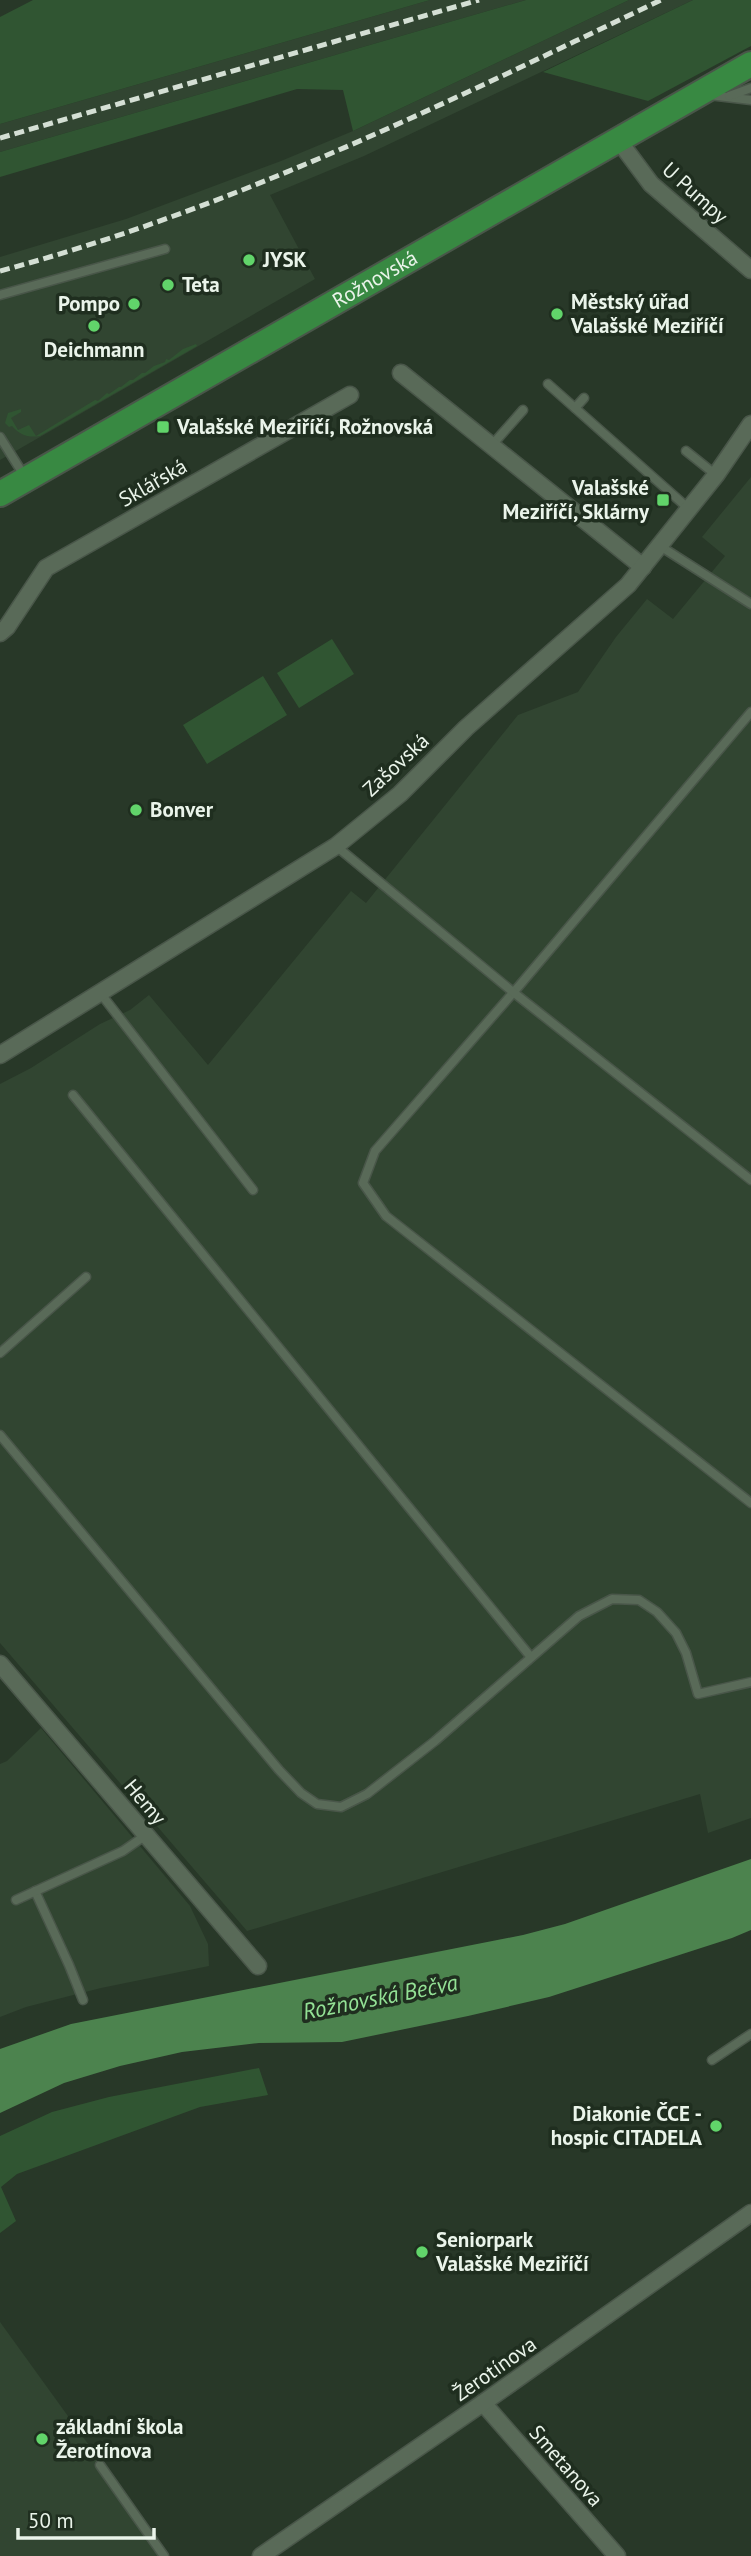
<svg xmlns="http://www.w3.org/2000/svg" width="751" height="2556" viewBox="0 0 751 2556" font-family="'PT Sans',sans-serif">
<rect width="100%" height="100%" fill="#283828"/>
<g fill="#314531">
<polygon points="430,0 526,0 0,152 0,124"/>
<polygon points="629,0 693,0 364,156 270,195 315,279 0,460 0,257 126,219 281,161 353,131"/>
<polygon points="751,477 751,1818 708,1833 700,1794 247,1931 0,1643 0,1084 31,1068 100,1024 130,1010 149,995 208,1065 351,891 366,903 518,715 578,692 616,637 647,599 673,619 725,556 702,537"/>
<polygon points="41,1728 190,1906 208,1944 209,1966 101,1988 26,2007 0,2017 0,1764 7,1761"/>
<polygon points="0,2322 169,2556 0,2556"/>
</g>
<g fill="#305532">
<polygon points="33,0 430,0 0,124 0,17"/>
<polygon points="526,0 629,0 353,131 343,90 297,89 0,177 0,152"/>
<polygon points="693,0 751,0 751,46 648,101 543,72"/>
<path d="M196,344L197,346L40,436C28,438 20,435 12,426L9,427L5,423L8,413L21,409V412L11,418L18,430L29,425L36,436L95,400L98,401L107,393L109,394L119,387H121L130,380H133L142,373H145L154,366L165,362L166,359L169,360L183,349Z"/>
<polygon points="332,639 354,674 299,708 277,673"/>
<polygon points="263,676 287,715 207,764 183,725"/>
<polygon points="259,2068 268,2095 200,2107 17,2174 1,2187 16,2221 0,2233 0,2136 52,2112 109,2097"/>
</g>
<polygon fill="#4c834e" points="751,1859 751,1930 732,1938 549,1997 468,2016 342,2042 259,2043 182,2052 120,2066 64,2083 0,2113 0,2049 71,2024 523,1935 565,1924"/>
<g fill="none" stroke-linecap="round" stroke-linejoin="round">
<g stroke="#495649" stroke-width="11">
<g id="lane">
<polyline points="709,95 751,100"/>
<polyline points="729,96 751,88"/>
<polyline points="0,295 165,249"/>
<polyline points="548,384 575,408"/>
<polyline points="584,398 575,408 689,509"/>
<polyline points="0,437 25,477"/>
<polyline points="492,445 523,410"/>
<polyline points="686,451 716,475"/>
<polyline points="660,546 751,604"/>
<polyline points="751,712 519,986 375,1151 363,1183 386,1216 751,1503"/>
<polyline points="336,846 513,992 751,1180"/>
<polyline points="101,994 253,1190"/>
<polyline points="73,1095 530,1656"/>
<polyline points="0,1353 86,1277"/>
<polyline points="0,1435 279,1770 301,1793 317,1804 341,1807 367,1794 435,1741 579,1616 612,1599 639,1600 657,1612 676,1633 686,1653 698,1694 751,1682"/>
<polyline points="35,1891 69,1965 83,2000"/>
<polyline points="16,1900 123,1851 146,1835"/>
<polyline points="712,2060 751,2034"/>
<polyline points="100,2465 164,2556"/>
</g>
</g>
<g stroke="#495649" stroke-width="19">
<g id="street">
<polyline points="619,141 651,184 751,270"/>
<polyline points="401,373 643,567"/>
<polyline points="0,633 7,627 46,568 350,395"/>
<polyline points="0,1055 336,846 400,794 466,728 628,585 716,475 751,424"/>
<polyline points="0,1664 258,1966"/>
<polyline points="483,2403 617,2556"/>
<polyline points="261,2556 483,2403 751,2213"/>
</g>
</g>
<g stroke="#495649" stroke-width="28">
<g id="primary">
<path id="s1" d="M0,494L751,64"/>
</g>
</g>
<use href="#lane" stroke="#596a58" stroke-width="8"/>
<use href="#street" stroke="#596a58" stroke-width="16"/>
<use href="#primary" stroke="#388942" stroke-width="24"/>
<g stroke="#d4dfd4" stroke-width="5" stroke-dasharray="10 5" stroke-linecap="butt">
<polyline points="0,138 479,0"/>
<path d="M0,271C232,209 446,103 661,0"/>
</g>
</g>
<g fill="#61d46a" stroke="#1f2e1f" stroke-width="2.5">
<circle cx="249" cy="260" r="7"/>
<circle cx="168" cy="285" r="7"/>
<circle cx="134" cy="304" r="7"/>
<circle cx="557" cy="314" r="7"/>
<circle cx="94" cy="326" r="7"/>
<rect x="156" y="420" width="14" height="14" rx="3.5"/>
<rect x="656" y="493" width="14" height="14" rx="3.5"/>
<circle cx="136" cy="810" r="7"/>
<circle cx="716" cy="2126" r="7"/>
<circle cx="422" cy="2252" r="7"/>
<circle cx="42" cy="2439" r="7"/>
</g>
<g text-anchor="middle" stroke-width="7" stroke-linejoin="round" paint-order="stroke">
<g font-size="21" fill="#eaf4ea" stroke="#1f2e1f">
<text transform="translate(695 193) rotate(42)" y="7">U Pumpy</text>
<text dy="7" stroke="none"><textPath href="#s1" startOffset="432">Rožnovská</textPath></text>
<text transform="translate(153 483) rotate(-30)" y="7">Sklářská</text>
<text transform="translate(396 765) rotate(-43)" y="7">Zašovská</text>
<text transform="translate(145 1802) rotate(50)" y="7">Hemy</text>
<text transform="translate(495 2369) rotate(-35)" y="7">Žerotínova</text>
<text transform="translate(566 2466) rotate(49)" y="7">Smetanova</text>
</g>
<g font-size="21" font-weight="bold" fill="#eaf4ea" stroke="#1f2e1f" text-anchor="start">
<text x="263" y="267">JYSK</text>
<text x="182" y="292">Teta</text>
<text x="571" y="309">Městský úřad<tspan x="571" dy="24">Valašské Meziříčí</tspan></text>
<text x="120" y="311" text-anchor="end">Pompo</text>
<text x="94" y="357" text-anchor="middle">Deichmann</text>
<text x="177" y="434">Valašské Meziříčí, Rožnovská</text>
<text x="649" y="495" text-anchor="end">Valašské<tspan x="649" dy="24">Meziříčí, Sklárny</tspan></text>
<text x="150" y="817">Bonver</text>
<text x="702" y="2121" text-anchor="end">Diakonie ČCE -<tspan x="702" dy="24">hospic CITADELA</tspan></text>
<text x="436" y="2247">Seniorpark<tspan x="436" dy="24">Valašské Meziříčí</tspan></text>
<text x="56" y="2434">základní škola<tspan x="56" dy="24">Žerotínova</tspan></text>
</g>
<g font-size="23" font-style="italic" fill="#93e195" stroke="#1f2e1f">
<text transform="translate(380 1997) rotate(-11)" y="8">Rožnovská Bečva</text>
</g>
</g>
<path d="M18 2528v10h136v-10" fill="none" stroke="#eaf4ea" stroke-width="3.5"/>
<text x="28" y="2528" font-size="21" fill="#eaf4ea" stroke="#1f2e1f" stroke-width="5" paint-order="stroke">50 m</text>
</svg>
